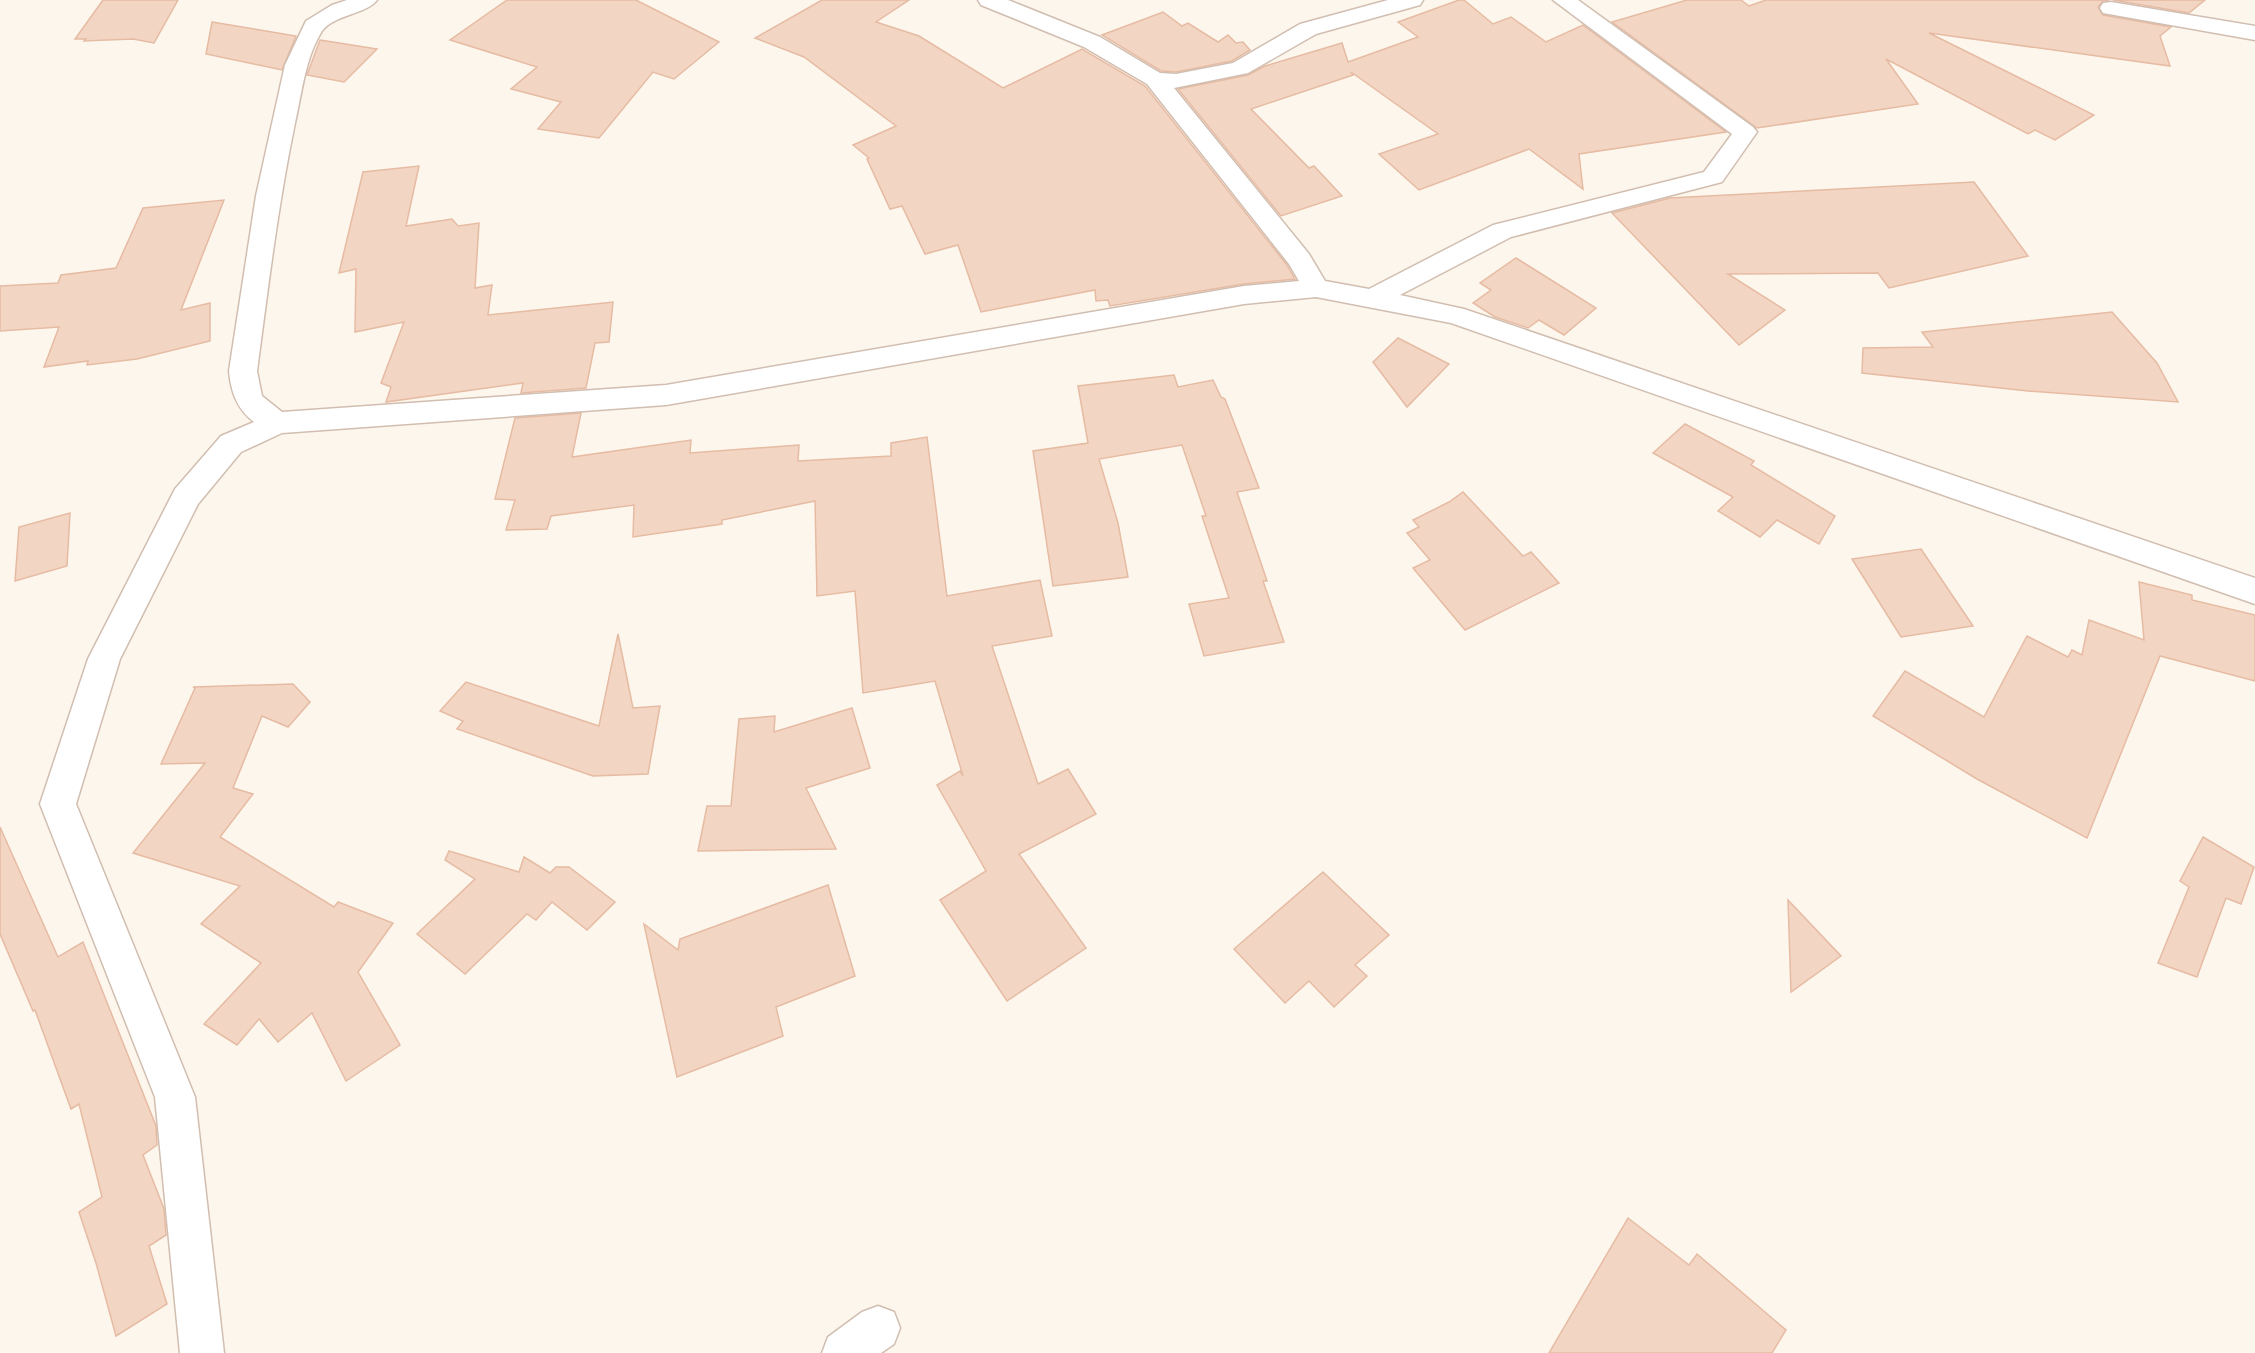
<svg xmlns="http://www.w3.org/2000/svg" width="2255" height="1353" viewBox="0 0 2255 1353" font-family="'Open Sans',sans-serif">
<rect width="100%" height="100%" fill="#fdf6ec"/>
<g fill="#f3d5c3" stroke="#e6bba3" stroke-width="1.5">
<polygon points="103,0 178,0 154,43 133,39 84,41 86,39 75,39"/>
<polygon points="507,0 636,0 719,42 674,79 653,72 599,138 538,129 561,102 511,89 537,67 450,40"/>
<polygon points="822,0 909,0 876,22 919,36 1003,88 1082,49 1145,86 1287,265 1295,279 1244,284 1110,306 1108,300 1096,301 1095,290 981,312 958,245 925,254 902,206 890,209 867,159 869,158 853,145 896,126 804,57 755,38"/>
<polygon points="1459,0 1464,0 1493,24 1511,17 1546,42 1583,25 1726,132 1579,154 1583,189 1529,149 1419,190 1379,154 1438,134 1351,72 1353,75 1251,109 1309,168 1314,166 1342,196 1281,216 1178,89 1248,75 1265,66 1342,43 1348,62 1418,37 1398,22"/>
<polygon points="1687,0 1741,0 1749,6 1766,0 2109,0 2103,1 2098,7 2103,15 2171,27 2160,36 2170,66 1929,33 2094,115 2055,140 2035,130 2028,134 1886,59 1918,104 1757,128 1612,22"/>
<polygon points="2113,0 2205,0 2189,13"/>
<polygon points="1163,12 1182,26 1188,23 1218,42 1228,35 1236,43 1243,42 1250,50 1232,61 1176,72 1161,71 1102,35"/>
<polygon points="212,22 296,36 282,70 206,54"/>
<polygon points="320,40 377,49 344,82 307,75"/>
<polygon points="419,166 406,226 452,219 458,226 479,223 475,288 492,285 488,315 613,302 609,342 595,343 586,388 521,393 523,383 386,402 391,387 381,383 404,322 355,332 356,269 339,273 363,172"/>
<polygon points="1974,182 2028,256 1889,288 1878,273 1728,274 1785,310 1739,345 1612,213 1670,198"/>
<polygon points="224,200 181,310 210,303 210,341 137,359 87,365 88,361 44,367 59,327 0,331 0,286 58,283 61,275 116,268 143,208"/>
<polygon points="1516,258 1596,308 1564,335 1539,320 1528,328 1495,317 1473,303 1491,290 1480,283"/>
<polygon points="2112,312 2157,363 2178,402 2028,391 1862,373 1863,348 1933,347 1922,332"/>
<polygon points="1398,338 1449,364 1407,407 1373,362"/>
<polygon points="1174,375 1178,387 1213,380 1221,397 1225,399 1259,488 1237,492 1267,581 1263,581 1284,642 1204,656 1189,604 1229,598 1202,516 1206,516 1182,445 1099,459 1118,523 1128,577 1053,586 1033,451 1088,443 1078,386"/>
<polygon points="581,413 572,457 691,440 690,453 799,445 798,461 891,456 891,443 927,437 947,596 1040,580 1052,636 992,646 1038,784 1068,769 1096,814 1019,854 1086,948 1007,1001 940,900 986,871 937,785 960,771 963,776 935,681 863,693 855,591 817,596 815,501 722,520 722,524 633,537 634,505 551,516 547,529 506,530 515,500 495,499 515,418"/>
<polygon points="1685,424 1754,461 1751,465 1835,516 1819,544 1777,520 1760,537 1718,511 1733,497 1653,453"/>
<polygon points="1463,492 1523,556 1531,552 1559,583 1465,630 1413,568 1430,560 1407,533 1419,527 1413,520 1449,502"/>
<polygon points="70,513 67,566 15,581 19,527"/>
<polygon points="1921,549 1973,626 1901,637 1852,559"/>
<polygon points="2139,582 2192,595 2192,600 2255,615 2255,681 2160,656 2087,838 1977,779 1873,716 1905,671 1984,717 2027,636 2068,657 2072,650 2082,655 2089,620 2144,640"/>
<polygon points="618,634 633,708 660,706 648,774 593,776 457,729 463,721 440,711 466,682 599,726"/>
<polygon points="293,684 310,702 288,727 262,716 233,788 253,794 220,837 334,907 338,902 393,923 358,972 400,1045 346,1081 312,1013 278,1042 259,1019 237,1045 204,1024 261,963 201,924 240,886 133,853 205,763 161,764 195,688 193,687"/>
<polygon points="852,708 870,768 806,788 836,849 698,851 707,806 731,806 739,719 775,716 774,732"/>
<polygon points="0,827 58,957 83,942 156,1126 157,1145 143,1155 164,1209 166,1235 149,1246 167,1304 116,1336 96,1263 79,1212 102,1197 79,1104 71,1109 35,1010 33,1011 0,934"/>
<polygon points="2203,837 2254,867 2241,904 2226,898 2197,977 2158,963 2189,887 2180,881"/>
<polygon points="449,851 519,872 524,857 550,873 556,867 569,867 615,902 587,930 552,902 536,920 527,914 465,974 417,934 475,879 445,860"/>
<polygon points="1323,872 1389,935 1355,965 1367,976 1334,1007 1309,981 1285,1003 1234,949"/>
<polygon points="828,885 855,976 776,1007 783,1036 677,1077 644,924 678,950 680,939"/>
<polygon points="1788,900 1841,956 1791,992"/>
<polygon points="1628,1218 1689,1265 1697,1254 1786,1330 1772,1353 1549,1353"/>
</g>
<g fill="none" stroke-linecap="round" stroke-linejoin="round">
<g stroke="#d1beb0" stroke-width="3">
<g id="minor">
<path d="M347,0H377C367,14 333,15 322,31C305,58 302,93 295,123C278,205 268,288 257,371L262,396L282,412L666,385L1244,286L1299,281L1289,264L1147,84L1084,47L981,5L978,0H1008L1100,37L1160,73L1176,74L1233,63L1300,24L1388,0H1423L1420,5L1316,34L1248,73L1174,88L1309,254L1325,281L1369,289L1493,225L1704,172L1732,134L1553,0H1578L1753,127L1757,132L1722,182L1511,237L1400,295L1464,309L2255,578V604L1451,323L1316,297L1244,304L666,405L282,433L241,452L198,504L120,659L76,804L195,1097L224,1353H180L155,1097L40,804L88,659L175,489L221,436L254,422C237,409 231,392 229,371L256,196L285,65L306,21L332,5Z"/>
<polygon points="2111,2 2255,26 2255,40 2103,13 2100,8 2103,3"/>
<polygon points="878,1306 894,1312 900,1328 894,1344 881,1353 822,1353 828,1337 862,1312"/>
</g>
</g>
<use href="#minor" fill="#fff" fill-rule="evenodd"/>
</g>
</svg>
